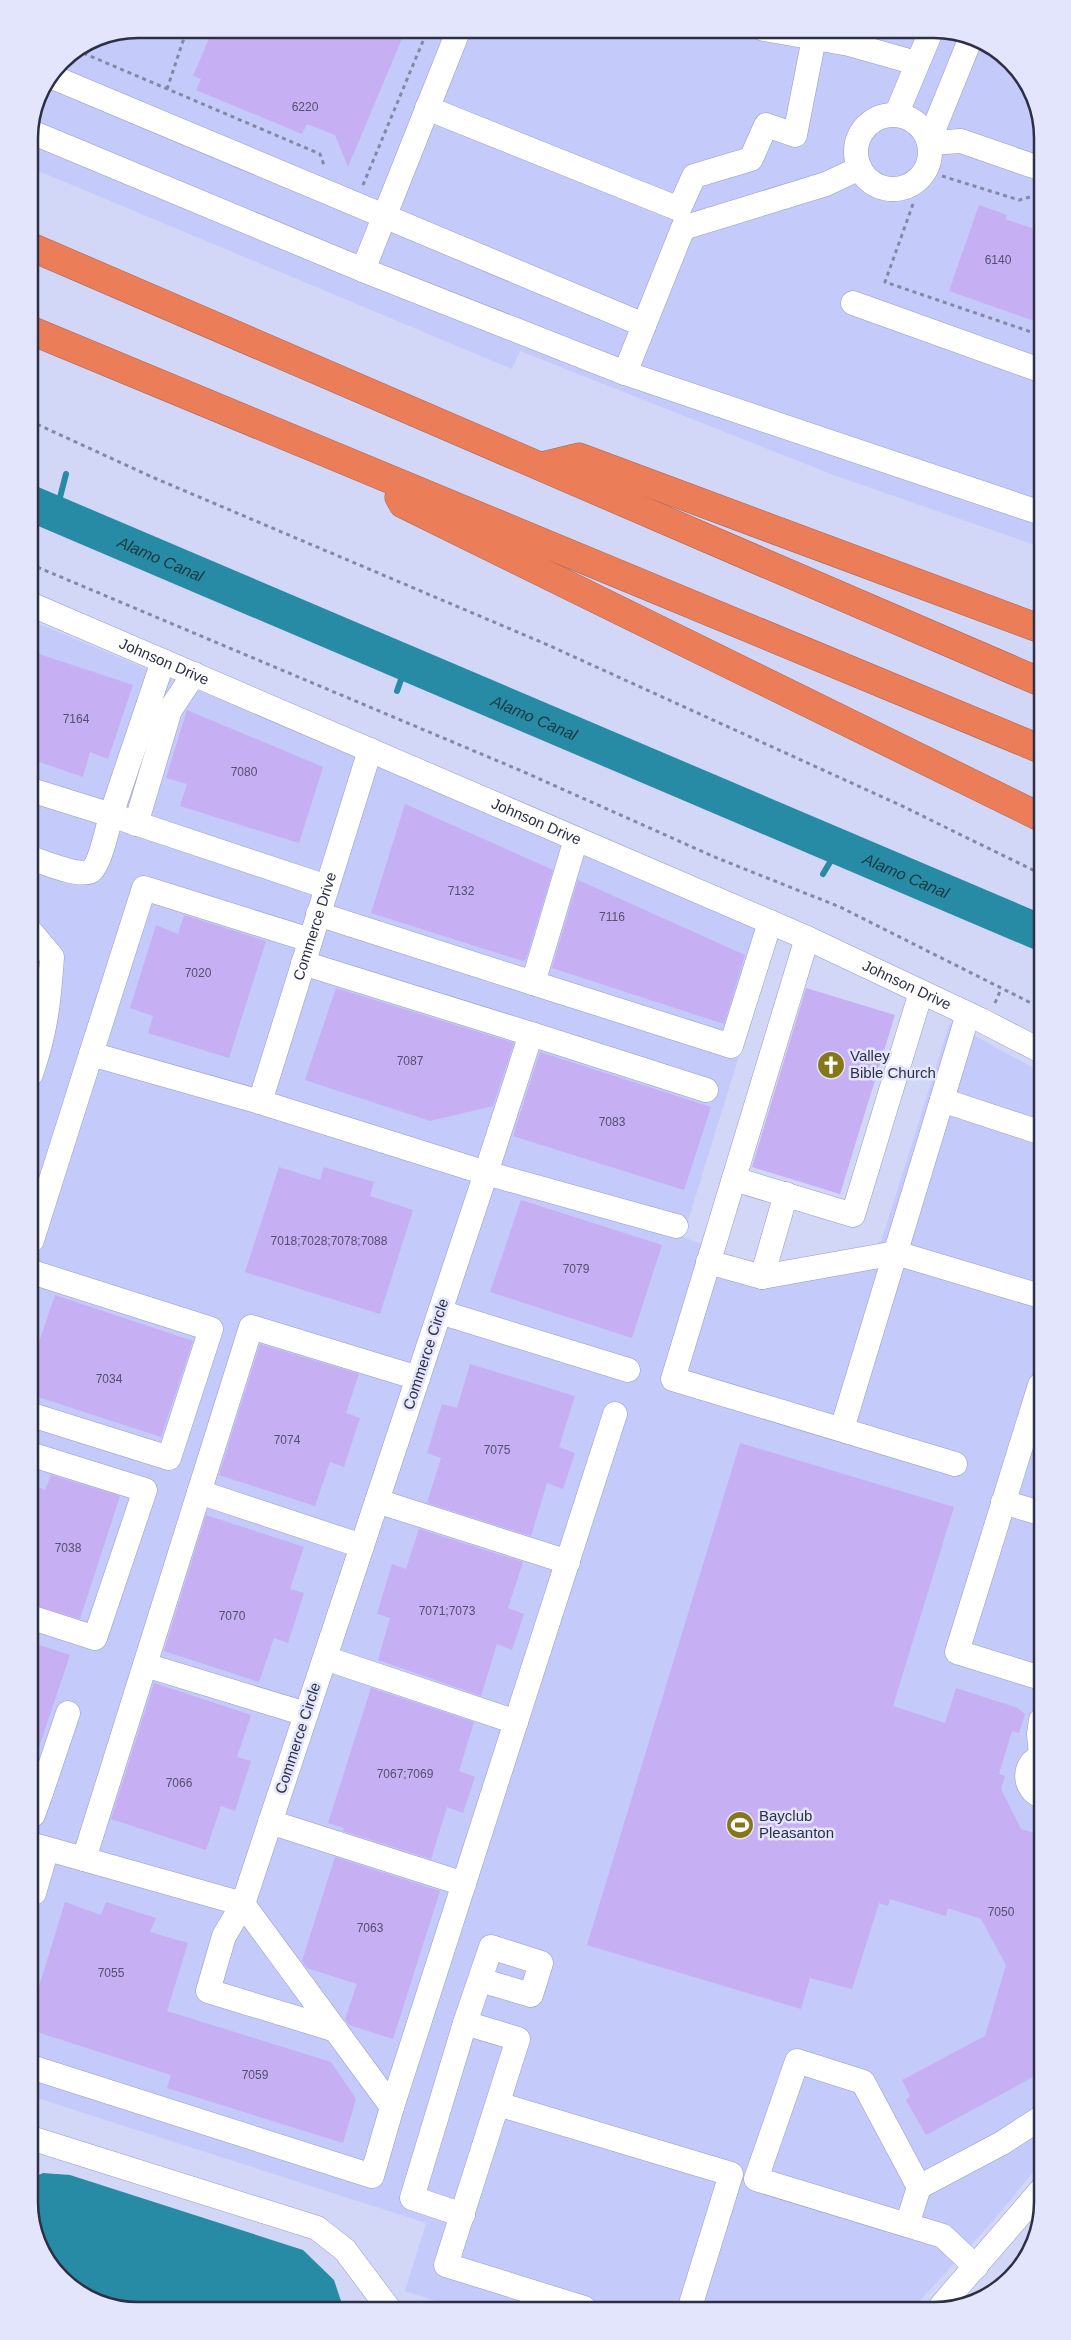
<svg xmlns="http://www.w3.org/2000/svg" width="1071" height="2340" viewBox="0 0 1071 2340" font-family="Helvetica,sans-serif">
<rect width="100%" height="100%" fill="#d3d7f7"/>
<g fill="#c4cafa">
<polygon points="137,29 941,29 1000,51 1036,102 1038,546 836,476 520,351 512,369 29,167 29,130 37,95 61,60 96,37"/>
<polygon points="30,620 777,933 683,1237 775,1272 876,1246 882,1239 950,1022 1039,1071 1042,2161 994,2220 915,2306 461,2309 405,2291 426,2223 34,2097"/>
</g>
<polygon fill="#278ba5" points="43,2173 70,2175 303,2250 334,2280 344,2310 130,2311 71,2289 35,2238 34,2177"/>
<g fill="none" stroke-linecap="round" stroke-linejoin="round">
<g stroke="#278ba5" stroke-width="6">
<polyline points="56,513 66,474"/>
<polyline points="397,691 407,663"/>
<polyline points="823,874 839,847"/>
</g>
<path stroke="#278ba5" stroke-width="36" id="s1" d="M30,503L1039,932"/>
</g>
<g fill="#c6aff2">
<polygon points="213,29 406,29 348,167 335,135 307,124 302,134 196,90 201,79 193,76"/>
<polygon points="979,205 1007,215 1005,219 1037,230 1037,322 949,291"/>
<polygon points="30,651 133,685 108,759 90,752 83,777 31,759"/>
<polygon points="187,710 323,767 299,843 180,806 187,784 166,778"/>
<polygon points="405,804 553,870 526,959 523,961 371,913"/>
<polygon points="578,880 745,955 724,1024 552,968"/>
<polygon points="184,915 266,941 229,1058 148,1033 153,1016 130,1008 156,925 178,934"/>
<polygon points="336,988 514,1043 493,1106 430,1121 305,1080"/>
<polygon points="806,988 895,1015 840,1194 752,1167"/>
<polygon points="540,1052 711,1107 684,1190 513,1136"/>
<polygon points="279,1167 320,1180 324,1167 374,1182 370,1196 413,1210 380,1314 245,1272"/>
<polygon points="521,1200 662,1245 632,1338 490,1292"/>
<polygon points="55,1295 193,1341 161,1437 32,1395 32,1363"/>
<polygon points="260,1344 359,1374 346,1413 360,1418 344,1467 330,1462 315,1506 219,1475"/>
<polygon points="470,1364 575,1396 559,1447 575,1453 563,1489 547,1483 531,1536 427,1503 441,1458 427,1453 442,1404 457,1408"/>
<polygon points="740,1443 954,1507 893,1706 945,1723 956,1688 1018,1708 1025,1714 1019,1733 1012,1731 999,1774 1005,1776 1001,1789 1021,1829 1041,1835 1042,2048 1033,2077 926,2135 906,2100 910,2096 902,2080 985,2036 1006,1965 981,1919 948,1908 946,1916 890,1899 888,1906 879,1903 852,1989 810,1978 801,2009 587,1945"/>
<polygon points="51,1475 120,1496 80,1619 33,1605 33,1485 45,1490"/>
<polygon points="206,1515 304,1547 290,1589 304,1593 288,1643 274,1638 259,1682 164,1651"/>
<polygon points="419,1529 523,1562 508,1608 524,1614 512,1650 497,1644 481,1696 378,1660 390,1618 377,1614 392,1564 406,1569"/>
<polygon points="33,1643 70,1655 36,1756 33,1755"/>
<polygon points="154,1683 251,1715 237,1757 251,1761 235,1811 221,1806 206,1850 111,1819"/>
<polygon points="371,1688 474,1722 459,1771 475,1777 463,1813 447,1807 431,1859 343,1831 344,1828 328,1823"/>
<polygon points="335,1857 440,1891 393,2039 349,2025 345,2019 357,1984 307,1968 302,1961"/>
<polygon points="65,1902 101,1915 106,1902 156,1918 150,1932 188,1943 167,2011 331,2062 356,2099 343,2143 167,2088 171,2075 34,2031 34,2003"/>
</g>
<g fill="none" stroke-linecap="round" stroke-linejoin="round">
<g stroke="#959acd" stroke-width="25">
<g id="minor">
<polyline points="764,29 849,44 916,63"/>
<polyline points="50,76 644,325"/>
<polyline points="427,108 679,209 694,176 751,159 766,125 795,135 814,38"/>
<polyline points="896,115 932,29"/>
<circle cx="893" cy="152" r="37"/>
<polyline points="29,131 363,270 459,29"/>
<polyline points="929,141 970,40"/>
<polyline points="929,143 961,141 1033,166 1037,165"/>
<polyline points="363,270 625,373 683,228 826,184 860,168"/>
<polyline points="853,303 1037,369"/>
<polyline points="625,373 1038,512"/>
<path id="s2" d="M30,604L807,938L981,1020L1039,1050"/>
<polyline points="163,661 111,815 327,887"/>
<path d="M31,790L111,815C108,827 100,864 91,871C81,878 43,862 31,858"/>
<polyline points="136,824 170,710 194,674"/>
<polyline points="576,839 533,983 731,1046 770,922"/>
<polyline points="318,914 533,983"/>
<path d="M31,932L52,957C49,1001 46,1031 31,1074"/>
<polyline points="807,938 673,1379 955,1464"/>
<polyline points="303,963 531,1034"/>
<polyline points="91,1054 144,888 310,940"/>
<polyline points="942,1100 1039,1132"/>
<path id="s3" d="M260,1102L370,750"/>
<polyline points="734,1179 853,1215 921,992"/>
<polyline points="676,1226 486,1173 531,1034 706,1090"/>
<polyline points="32,1240 91,1054 260,1102 486,1173 243,1904 34,1845"/>
<polyline points="708,1262 762,1277 896,1253 1040,1296"/>
<polyline points="32,1272 211,1329 169,1458 32,1415"/>
<polyline points="762,1277 786,1194"/>
<polyline points="440,1312 628,1370"/>
<polyline points="1040,1385 957,1652 1041,1678"/>
<polyline points="842,1429 968,1014"/>
<polyline points="33,1455 145,1490 95,1638 33,1618"/>
<polyline points="199,1492 362,1546"/>
<polyline points="377,1501 568,1562"/>
<polyline points="1003,1502 1040,1513"/>
<polyline points="325,1658 516,1722"/>
<polyline points="145,1665 306,1714"/>
<polyline points="1041,1720 1039,1734 1041,1756"/>
<path d="M1041,1757C1022,1763 1023,1789 1041,1796"/>
<polyline points="33,1791 41,1793 68,1713"/>
<polyline points="33,1815 41,1793"/>
<polyline points="270,1822 464,1884"/>
<polyline points="84,1859 251,1327 418,1378"/>
<polyline points="34,1893 47,1849"/>
<polyline points="465,2023 491,1947 541,1963 531,1995 480,1980"/>
<polyline points="34,2068 372,2176 392,2107 243,1904 224,1936 208,1991 336,2030"/>
<polyline points="498,2104 731,2174 690,2307"/>
<polyline points="392,2107 615,1414"/>
<polyline points="34,2139 317,2228 345,2250 389,2309"/>
<polyline points="919,2187 1002,2143 1042,2117"/>
<polyline points="463,2215 412,2198 465,2023 518,2039 446,2265 584,2308"/>
<polyline points="907,2225 919,2187 863,2082 797,2061 756,2179 943,2236 976,2267"/>
<polyline points="941,2306 1042,2189"/>
</g>
</g>
<g stroke="#a86352" stroke-width="29">
<g id="highway">
<polyline points="29,246 1038,681"/>
<polyline points="30,330 1038,748"/>
<polyline points="542,466 579,457 1038,628"/>
<polyline points="399,497 403,504 1038,816"/>
</g>
</g>
<g stroke="#8488a3" stroke-width="3" stroke-dasharray="4 4" stroke-linecap="butt">
<polyline points="76,50 320,154 325,168"/>
<polyline points="167,89 187,29"/>
<polyline points="942,176 1019,200 1037,195"/>
<polyline points="363,185 428,29"/>
<polyline points="913,204 885,282 1037,334"/>
<polyline points="30,421 152,477 548,645 900,805 1039,873"/>
<polyline points="30,564 524,772 717,858 840,907 1039,1007"/>
<polyline points="995,1003 1001,989"/>
</g>
<use href="#minor" stroke="#fff" stroke-width="24"/>
<use href="#highway" stroke="#eb7e59" stroke-width="28"/>
</g>
<defs>
<g id="church-disc" transform="scale(1.4375)"><circle r="9.5" fill="#85761a" stroke="#e2e5fb"/><path d="M-1.2-6h2.4v3.5h3.3v2.4h-3.3V6h-2.4V-.1h-3.3v-2.4h3.3Z" fill="#fff"/></g>
<g id="stadium-disc" transform="scale(1.4375)"><circle r="9.5" fill="#85761a" stroke="#e2e5fb"/><path d="M0-5a6.5 5 0 1 0 0 10a6.5 5 0 1 0 0-10ZM-3.5-1.8h7v3.6h-7Z" fill="#fff"/></g>
</defs>
<g fill-rule="evenodd">
<use href="#church-disc" x="831" y="1065"/>
<use href="#stadium-disc" x="740" y="1825"/>
</g>
<g text-anchor="middle" stroke-width="5" stroke-linejoin="round" paint-order="stroke">
<g font-size="12" fill="#535070">
<text x="305" y="111">6220</text>
<text x="998" y="264">6140</text>
<text x="76" y="723">7164</text>
<text x="244" y="776">7080</text>
<text x="461" y="895">7132</text>
<text x="612" y="921">7116</text>
<text x="198" y="977">7020</text>
<text x="410" y="1065">7087</text>
<text x="612" y="1126">7083</text>
<text x="329" y="1245">7018;7028;7078;7088</text>
<text x="576" y="1273">7079</text>
<text x="109" y="1383">7034</text>
<text x="287" y="1444">7074</text>
<text x="497" y="1454">7075</text>
<text x="68" y="1552">7038</text>
<text x="447" y="1615">7071;7073</text>
<text x="232" y="1620">7070</text>
<text x="405" y="1778">7067;7069</text>
<text x="179" y="1787">7066</text>
<text x="1001" y="1916">7050</text>
<text x="370" y="1932">7063</text>
<text x="111" y="1977">7055</text>
<text x="255" y="2079">7059</text>
</g>
<g font-size="15" fill="#2d3045" stroke="#e2e5fb">
<text dy="5" stroke="none"><textPath href="#s2" startOffset="146">Johnson Drive</textPath></text>
<text dy="5" stroke="none"><textPath href="#s2" startOffset="551">Johnson Drive</textPath></text>
<text dy="5" stroke="none"><textPath href="#s3" startOffset="184">Commerce Drive</textPath></text>
<text dy="5" stroke="none"><textPath href="#s2" startOffset="956">Johnson Drive</textPath></text>
<text transform="translate(426 1354) rotate(-72)" y="5">Commerce Circle</text>
<text transform="translate(298 1738) rotate(-72)" y="5">Commerce Circle</text>
</g>
<g font-size="15" fill="#2d3045" stroke="#e2e5fb" text-anchor="start">
<text x="850" y="1061">Valley<tspan x="850" dy="17">Bible Church</tspan></text>
<text x="759" y="1821">Bayclub<tspan x="759" dy="17">Pleasanton</tspan></text>
</g>
<g font-size="16" font-style="italic" fill="#1b3840" stroke="#e2e5fb">
<text dy="6" stroke="none"><textPath href="#s1" startOffset="142">Alamo Canal</textPath></text>
<text dy="6" stroke="none"><textPath href="#s1" startOffset="548">Alamo Canal</textPath></text>
<text dy="6" stroke="none"><textPath href="#s1" startOffset="952">Alamo Canal</textPath></text>
</g>
</g>
<path d="M0 0H1071V2340H0ZM138 38H934A100 100 0 0 1 1034 138V2202A100 100 0 0 1 934 2302H138A100 100 0 0 1 38 2202V138A100 100 0 0 1 138 38Z" fill="#e2e5fb" fill-rule="evenodd"/>
<path fill="none" stroke="#2d3045" stroke-width="2.5" d="M138 38H934A100 100 0 0 1 1034 138V2202A100 100 0 0 1 934 2302H138A100 100 0 0 1 38 2202V138A100 100 0 0 1 138 38Z"/>
</svg>
